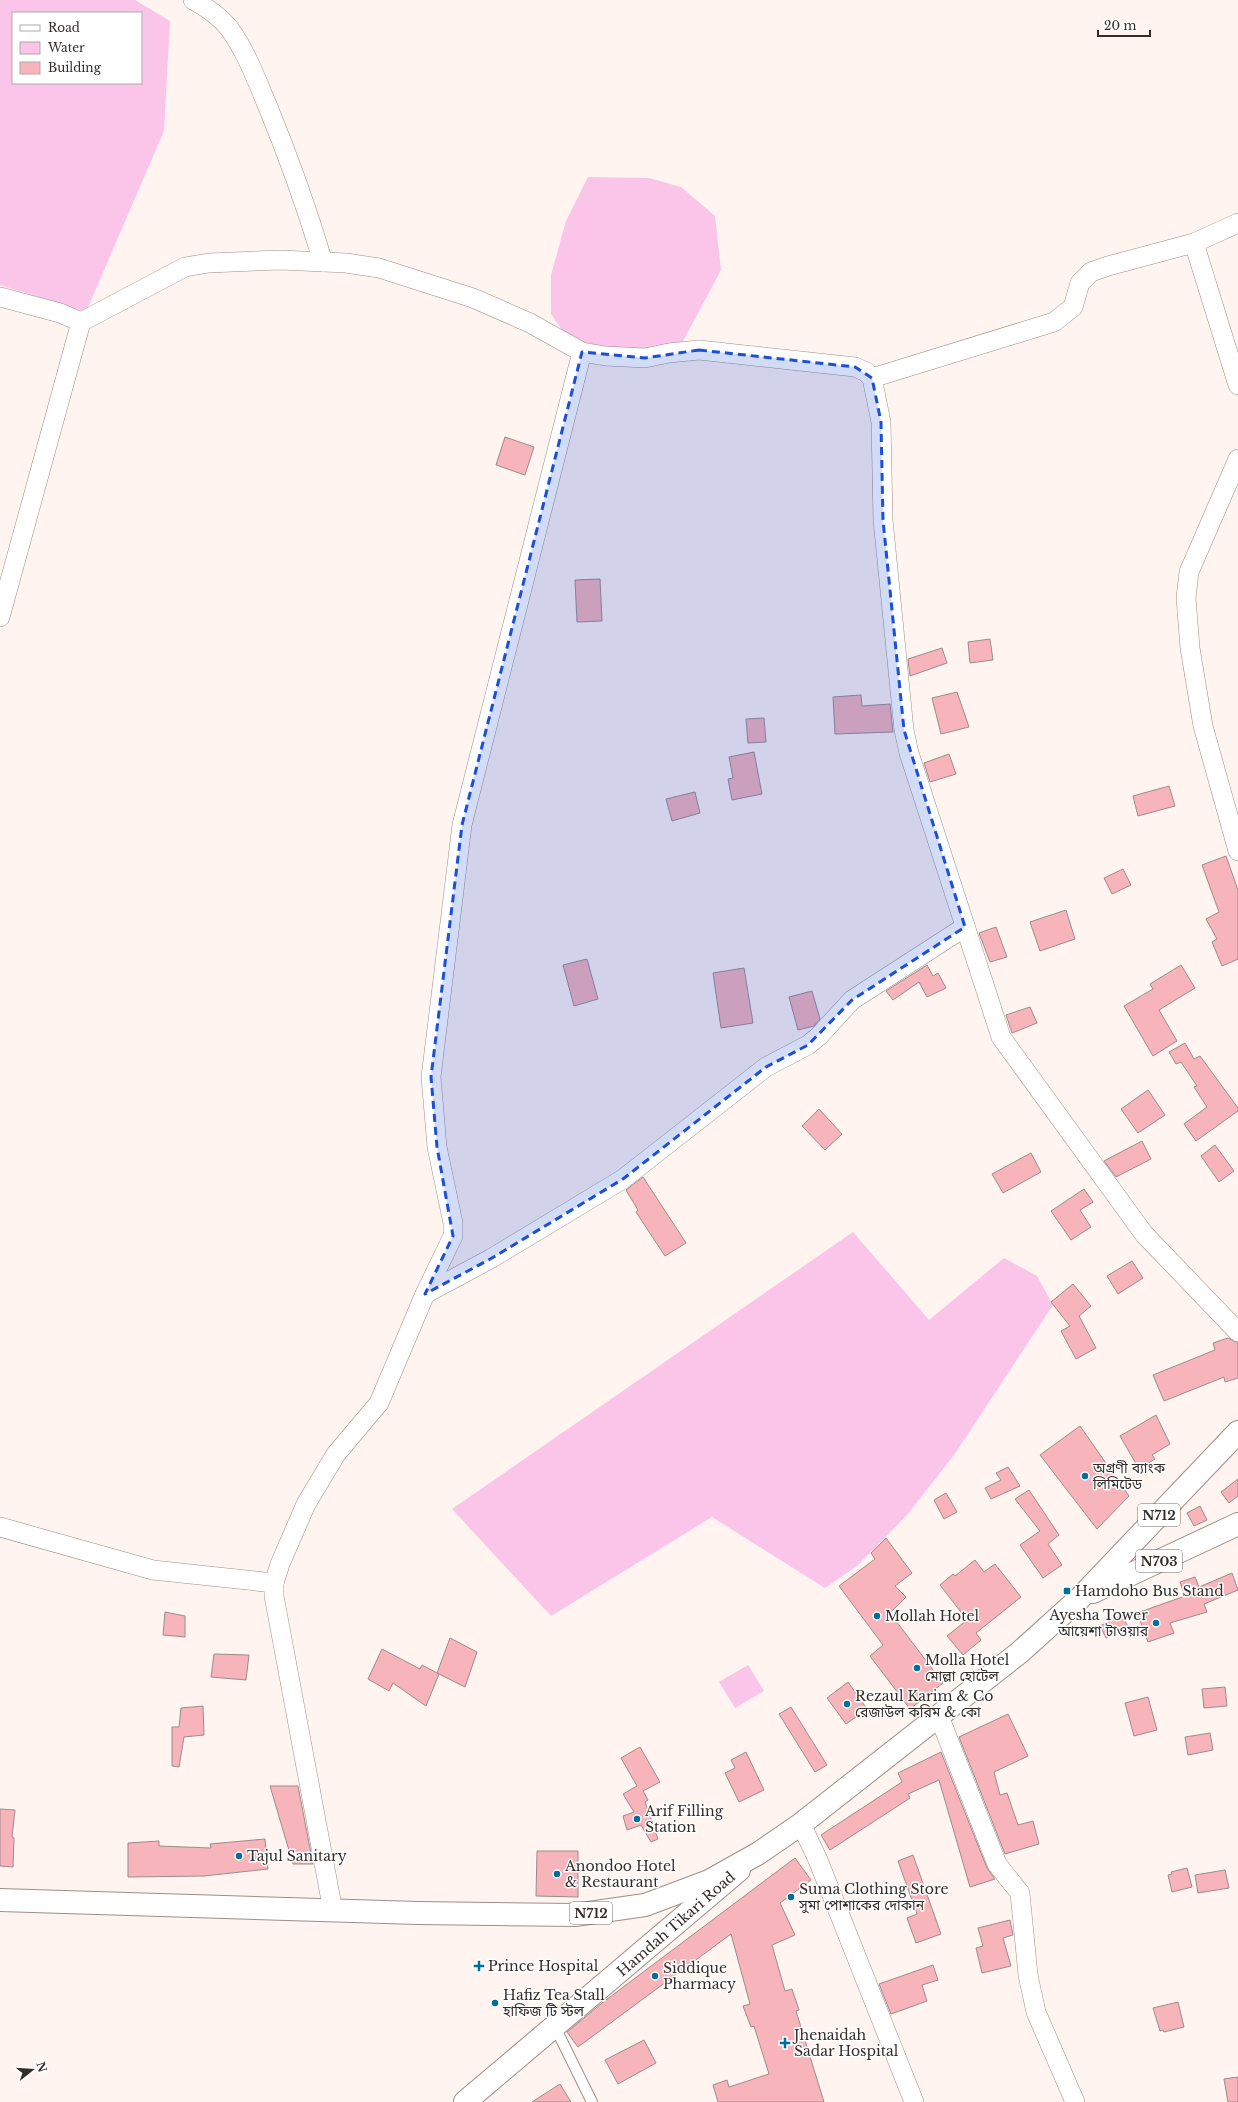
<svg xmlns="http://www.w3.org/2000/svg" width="1238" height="2102" viewBox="0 0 1238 2102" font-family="'Libre Baskerville','Noto Sans Bengali',serif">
<rect width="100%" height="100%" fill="#fff4ef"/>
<g fill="#fbc5e9" fill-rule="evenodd">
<path d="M0,0H135L170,21L164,131L86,312L0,285ZM13,13H141V83H13Z"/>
<polygon points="588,177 649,178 681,187 715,216 721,270 681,345 648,356 592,349 566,336 551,314 551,275 566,221"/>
<polygon points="853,1232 929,1320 1004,1258 1037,1276 1053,1305 954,1455 907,1515 858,1565 825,1588 712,1517 551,1616 452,1509"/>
<polygon points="748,1665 764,1691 735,1708 719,1682"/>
</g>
<g fill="#f7b4ba" stroke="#9d8b8d">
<polygon points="505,437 534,447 525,475 496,465"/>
<polygon points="600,579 602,621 577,622 575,580"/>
<polygon points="990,639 993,660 970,663 968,642"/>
<polygon points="942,648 947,663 910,676 908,659"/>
<polygon points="957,692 969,727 941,734 932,698"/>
<polygon points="861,695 862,706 890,704 893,732 835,734 833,697"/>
<polygon points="764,718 766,742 748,743 746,719"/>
<polygon points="754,752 762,794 732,800 728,779 733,778 729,757"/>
<polygon points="949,754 956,774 930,782 924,763"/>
<polygon points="1169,786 1175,806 1138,816 1133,796"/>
<polygon points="695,792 700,813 672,821 666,799"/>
<polygon points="1226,856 1238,890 1238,959 1222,966 1212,942 1217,939 1206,919 1219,912 1202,865"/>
<polygon points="1123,869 1131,885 1112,894 1104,878"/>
<polygon points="1066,910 1075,939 1040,951 1030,922"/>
<polygon points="996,927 1007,957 990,962 979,933"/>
<polygon points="587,959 598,999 574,1006 563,965"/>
<polygon points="927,965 933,976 938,973 946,988 927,997 919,982 893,1000 886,991"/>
<polygon points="1181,965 1195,988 1159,1010 1177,1041 1153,1056 1124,1006 1153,989 1150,984"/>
<polygon points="744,968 753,1023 721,1028 713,973"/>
<polygon points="812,991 820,1019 814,1026 798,1030 789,997"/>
<polygon points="1030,1007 1037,1023 1012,1033 1006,1015"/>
<polygon points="1185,1043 1194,1059 1200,1056 1238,1108 1238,1111 1196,1141 1184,1124 1207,1107 1194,1087 1197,1086 1181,1062 1176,1064 1169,1052"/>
<polygon points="1148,1090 1165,1115 1138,1133 1121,1109"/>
<polygon points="819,1109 842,1134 825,1150 802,1126"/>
<polygon points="1142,1141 1151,1159 1116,1177 1104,1161"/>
<polygon points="1215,1145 1234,1171 1219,1182 1201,1156"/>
<polygon points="1031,1153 1041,1172 1003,1193 992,1174"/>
<polygon points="643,1177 686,1243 665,1256 636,1212 638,1210 626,1190"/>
<polygon points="1084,1189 1093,1202 1080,1210 1091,1227 1071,1240 1051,1211"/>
<polygon points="1132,1261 1143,1278 1118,1294 1107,1276"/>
<polygon points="1073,1284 1091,1306 1079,1316 1096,1348 1076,1359 1061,1331 1070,1326 1051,1302"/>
<polygon points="1228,1338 1238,1343 1238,1378 1225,1382 1224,1377 1164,1401 1153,1375 1215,1350 1213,1343"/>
<polygon points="1156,1415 1170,1444 1152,1455 1155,1459 1139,1469 1120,1436"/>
<polygon points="1080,1426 1129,1496 1097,1529 1040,1455"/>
<polygon points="1008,1467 1020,1486 991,1499 985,1488 1001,1480 996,1473"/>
<polygon points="1238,1479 1238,1496 1229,1503 1221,1492"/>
<polygon points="1029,1490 1059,1535 1048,1544 1062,1565 1043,1578 1020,1545 1040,1531 1015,1499"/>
<polygon points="946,1493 957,1512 944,1519 934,1500"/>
<polygon points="1200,1506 1207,1520 1194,1526 1187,1513"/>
<polygon points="886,1538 912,1573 895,1586 906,1597 890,1613 943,1683 910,1709 870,1656 883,1645 839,1586 875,1559 871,1553"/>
<polygon points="975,1560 984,1572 995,1564 1021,1597 976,1633 981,1640 963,1655 947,1636 967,1620 940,1585 953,1574 955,1576"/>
<polygon points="1232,1573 1238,1590 1204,1604 1207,1612 1170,1623 1174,1633 1148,1642 1137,1613 1185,1596 1180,1582 1195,1577 1199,1587"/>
<polygon points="165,1612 185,1616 185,1637 163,1635"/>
<polygon points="1122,1615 1128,1627 1106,1638 1100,1626"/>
<polygon points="450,1638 477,1652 465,1687 437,1673"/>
<polygon points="382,1649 420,1669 422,1665 439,1674 426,1706 393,1683 389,1691 368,1679"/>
<polygon points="214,1654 249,1655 246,1680 211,1677"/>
<polygon points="848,1682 867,1709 846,1724 827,1698"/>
<polygon points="1225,1687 1227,1706 1204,1708 1202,1689"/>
<polygon points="1148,1697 1157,1730 1134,1736 1125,1703"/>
<polygon points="203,1706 204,1735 184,1737 179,1767 172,1766 172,1727 179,1727 181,1708"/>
<polygon points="791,1707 827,1765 815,1772 779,1714"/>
<polygon points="1008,1714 1028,1756 994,1772 1000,1795 1007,1793 1018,1825 1033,1821 1039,1844 1005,1854 959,1737"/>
<polygon points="1210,1733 1213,1750 1188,1755 1185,1737"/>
<polygon points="640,1747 660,1782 643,1791 648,1800 645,1802 658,1839 651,1842 641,1825 627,1830 623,1816 634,1812 623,1794 637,1786 621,1758"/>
<polygon points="746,1752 764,1790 739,1802 725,1773 735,1768 731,1760"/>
<polygon points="941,1752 987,1868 995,1879 970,1887 939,1780 908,1794 910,1798 830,1850 821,1835 902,1782 898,1773"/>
<polygon points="270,1786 298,1786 313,1864 293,1864"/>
<polygon points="0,1809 15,1810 12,1837 14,1838 13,1867 0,1866"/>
<polygon points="265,1839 268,1869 204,1876 128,1877 128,1843 159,1841 159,1846 211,1848 210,1844"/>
<polygon points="537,1851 578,1851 578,1897 536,1896"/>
<polygon points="913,1855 941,1934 916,1943 907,1918 917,1914 898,1861"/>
<polygon points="795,1858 811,1880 780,1903 795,1935 772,1945 785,1991 792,1989 799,2010 796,2011 824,2102 718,2102 713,2085 727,2080 729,2087 769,2074 754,2026 751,2027 743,2006 750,2004 731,1934 578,2047 567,2032 602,2003"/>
<polygon points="1187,1868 1192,1887 1172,1892 1168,1875 1172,1874 1171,1872"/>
<polygon points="1225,1870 1229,1888 1198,1893 1195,1875"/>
<polygon points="1010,1920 1013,1935 1003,1938 1011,1966 982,1973 976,1948 983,1946 978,1928"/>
<polygon points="933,1965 938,1980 922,1985 927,2001 891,2014 879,1984"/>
<polygon points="1178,2002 1184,2027 1164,2032 1163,2030 1160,2031 1153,2008"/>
<polygon points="644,2040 656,2063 618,2084 605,2060"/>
<polygon points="1238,2077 1238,2102 1228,2102 1224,2079"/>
<polygon points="560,2084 571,2102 532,2102"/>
</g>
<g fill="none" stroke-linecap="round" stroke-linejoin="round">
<g stroke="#9e8e87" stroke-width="12">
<polyline id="lane" points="555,2027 592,2102"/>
</g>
<g stroke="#9e8e87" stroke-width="20">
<g id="street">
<path d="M193,0C206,7 220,17 229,28C246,51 257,81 268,107C289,158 307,209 323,262"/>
<polyline points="1194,243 1238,385"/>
<polyline points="0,297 60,313 81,322"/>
<polyline points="872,378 1054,322 1073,307 1080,283 1091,272 1108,266 1194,243 1238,223"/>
<polyline points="1238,459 1189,572 1186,598 1190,648 1203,726 1238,851"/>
<polyline points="0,617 81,322 185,267 209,263 280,260 346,263 379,268 473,298 530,323 582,352 605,356 645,358 669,353 699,350 855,367 866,372 872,378 881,422 883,520 904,730 909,753 1001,1037 1144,1234 1238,1332"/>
<polyline points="425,1294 492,1258 623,1179 766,1067 808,1045 819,1036 852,1000 965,927"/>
<polyline points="0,1527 153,1570 274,1583 274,1596 333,1911"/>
<polyline points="274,1583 280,1564 306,1504 336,1454 379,1403 425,1294 453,1236 453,1223 437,1147 431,1077 462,825 582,352"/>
<polyline points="939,1716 997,1864 1020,1893 1028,1975 1036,2012 1075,2102"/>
<polyline points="801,1824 818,1860 914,2102"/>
</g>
</g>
<g stroke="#9e8e87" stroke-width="24">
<polyline id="secondary" points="465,2102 739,1870"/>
</g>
<g stroke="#9e8e87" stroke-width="24">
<g id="highway">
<polyline points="1093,1592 1238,1524"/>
<polyline points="0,1900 418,1913 575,1915 645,1905 709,1881 759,1853 801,1824 1019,1653 1080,1598 1238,1432"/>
</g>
</g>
<use href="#lane" stroke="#fff" stroke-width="10"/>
<use href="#street" stroke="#fff" stroke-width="19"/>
<use href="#secondary" stroke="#fff" stroke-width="22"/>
<use href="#highway" stroke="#fff" stroke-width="22"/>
</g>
<path fill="#1d4ed8" fill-opacity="0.2" stroke="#1d4ed8" stroke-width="3" stroke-dasharray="8 5" stroke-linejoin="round" d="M699,350L855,367L872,378L881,422L883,520L904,730L965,927L852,1000L808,1045L766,1067L623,1179L492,1258L425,1294L453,1236L437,1147L431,1077L462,825L582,352L645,358Z"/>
<g fill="#006e9a" stroke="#fff" stroke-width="1.5">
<circle cx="1085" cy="1476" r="4"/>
<rect x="1063" y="1587" width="8" height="8" rx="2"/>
<circle cx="877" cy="1616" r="4"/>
<circle cx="1156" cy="1623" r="4"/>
<circle cx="917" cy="1668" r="4"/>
<circle cx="847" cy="1704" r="4"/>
<circle cx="637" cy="1819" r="4"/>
<circle cx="239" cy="1856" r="4"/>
<circle cx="557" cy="1874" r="4"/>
<circle cx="791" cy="1897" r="4"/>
<path d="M477 1960h4v4h4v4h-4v4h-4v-4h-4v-4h4z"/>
<circle cx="655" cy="1976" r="4"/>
<circle cx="495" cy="2003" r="4"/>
<path d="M783 2037h4v4h4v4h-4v4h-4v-4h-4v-4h4z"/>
</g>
<g text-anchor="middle" stroke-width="3" stroke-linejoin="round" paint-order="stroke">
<g fill="#fff" stroke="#706c6a" stroke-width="1">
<rect x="1138" y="1504" width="42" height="22" rx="3"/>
<rect x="1136" y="1550" width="46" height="22" rx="3"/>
<rect x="570" y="1902" width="42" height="22" rx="3"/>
</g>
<g font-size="13" font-weight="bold" fill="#332d2a">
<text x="1159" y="1520">N712</text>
<text x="1159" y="1566">N703</text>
<text x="591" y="1918">N712</text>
</g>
<g font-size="14" fill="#332d2a" stroke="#fff" text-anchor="start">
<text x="1093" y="1473">অগ্রণী ব্যাংক<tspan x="1093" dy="16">লিমিটেড</tspan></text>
<text x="1075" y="1596">Hamdoho Bus Stand</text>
<text x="1148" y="1620" text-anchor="end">Ayesha Tower<tspan x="1148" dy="16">আয়েশা টাওয়ার</tspan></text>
<text x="885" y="1621">Mollah Hotel</text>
<text x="925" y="1665">Molla Hotel<tspan x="925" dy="16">মোল্লা হোটেল</tspan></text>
<text x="855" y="1701">Rezaul Karim &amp; Co<tspan x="855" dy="16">রেজাউল করিম &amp; কো</tspan></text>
<text x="645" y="1816">Arif Filling<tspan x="645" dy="16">Station</tspan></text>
<text x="247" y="1861">Tajul Sanitary</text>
<text x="565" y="1871">Anondoo Hotel<tspan x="565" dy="16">&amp; Restaurant</tspan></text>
<text x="799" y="1894">Suma Clothing Store<tspan x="799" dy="16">সুমা পোশাকের দোকান</tspan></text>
<text x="488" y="1971">Prince Hospital</text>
<text x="663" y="1973">Siddique<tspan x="663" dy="16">Pharmacy</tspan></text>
<text x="503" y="2000">Hafiz Tea Stall<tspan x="503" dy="16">হাফিজ টি স্টল</tspan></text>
<text x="794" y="2040">Jhenaidah<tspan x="794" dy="16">Sadar Hospital</tspan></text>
</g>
<g font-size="14" fill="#332d2a" stroke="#fff">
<text transform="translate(676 1924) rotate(-41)" y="5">Hamdah Tikari Road</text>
</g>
</g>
<rect x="12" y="12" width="130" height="72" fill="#ffffff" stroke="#adabaa"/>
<rect x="20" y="25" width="20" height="6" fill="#ffffff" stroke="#adabaa"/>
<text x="48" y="32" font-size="12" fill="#332d2a">Road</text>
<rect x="20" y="42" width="20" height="12" fill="#fbc5e9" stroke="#adabaa"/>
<text x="48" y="52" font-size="12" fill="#332d2a">Water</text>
<rect x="20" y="62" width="20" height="12" fill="#f7b4ba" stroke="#adabaa"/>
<text x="48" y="72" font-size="12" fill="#332d2a">Building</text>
<g transform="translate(32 2070) rotate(73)" stroke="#ffffff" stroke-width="3" paint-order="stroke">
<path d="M0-3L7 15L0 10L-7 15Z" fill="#332d2a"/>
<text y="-6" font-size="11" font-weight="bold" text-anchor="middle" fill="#332d2a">N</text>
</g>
<path d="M1098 30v6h52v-6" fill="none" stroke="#332d2a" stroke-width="2"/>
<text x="1104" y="30" font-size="12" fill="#332d2a" stroke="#ffffff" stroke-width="3" paint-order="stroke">20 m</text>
</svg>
